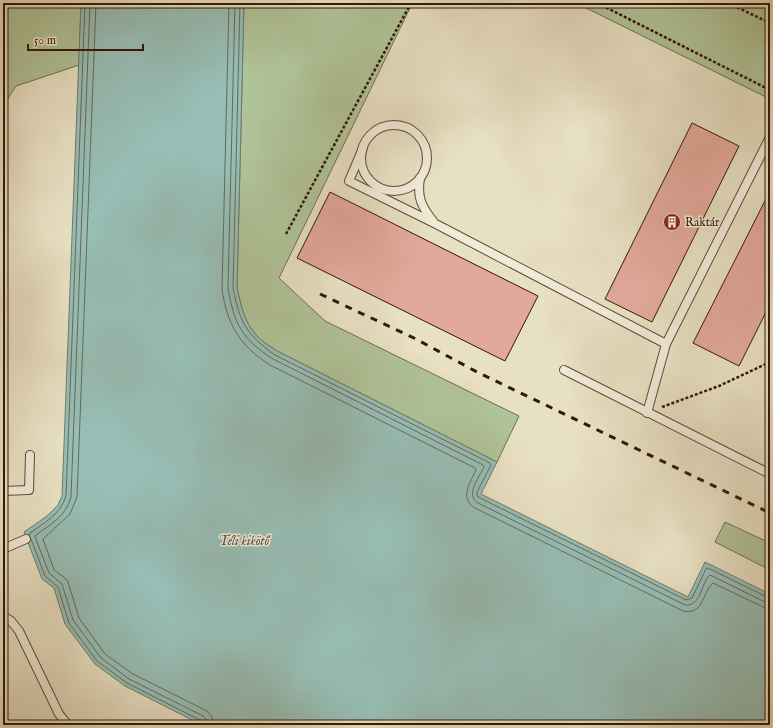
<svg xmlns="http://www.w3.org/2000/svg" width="773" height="728" viewBox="0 0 773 728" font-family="'IM FELL English',serif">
<rect width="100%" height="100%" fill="#e8e0c3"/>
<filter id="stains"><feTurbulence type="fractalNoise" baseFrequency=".005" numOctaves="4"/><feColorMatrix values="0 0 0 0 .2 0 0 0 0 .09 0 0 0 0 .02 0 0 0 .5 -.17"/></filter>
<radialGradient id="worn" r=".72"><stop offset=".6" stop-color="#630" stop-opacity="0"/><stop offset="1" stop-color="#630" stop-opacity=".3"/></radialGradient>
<g fill="#b0c398" stroke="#716e4e">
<polygon points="3,3 81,3 79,65 16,86 3,106"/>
<path d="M244,3H415L409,10L279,278L325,321L519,416L497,462L277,351C270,346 262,342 256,335C244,322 241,305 237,288Z"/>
<polygon points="576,3 770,3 770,99"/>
<polygon points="725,522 770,543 770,570 715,542"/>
</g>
<path fill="#97bdb4" stroke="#6f7b6e" d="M81,3H244L237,288C241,305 244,322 256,335C262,342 270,346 277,351L497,462L481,494L688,597L705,562L770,594V725H202L125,686L95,664L65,624L54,588L42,579L24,532L47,516L58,505L62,496Z"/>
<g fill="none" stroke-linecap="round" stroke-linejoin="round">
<g stroke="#646a5c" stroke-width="1">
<path d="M90,3L71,497C66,516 51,524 36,535L35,537L49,573L62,584L73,620L101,658L129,679L203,716L207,720L208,725"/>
<polyline points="96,3 77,497 70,514 43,539 54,570 65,578 68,582 79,618 105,654 133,674 207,711 212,717 214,725"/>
<path d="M229,3L222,289C227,324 239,345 270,365L475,468L476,470C470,483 459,498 475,508L683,611C704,615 702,593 713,583L763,607L770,608"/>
<path d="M235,3L228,288C234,324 242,339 273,359L483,465L484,467C479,478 465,494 478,503L685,605C701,607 701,583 710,575L765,602H770"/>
<path d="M240,3L233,288C240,323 246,334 275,355L490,463L491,465L477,492V496L480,498L686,600L692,598L706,569L708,568L767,597H770"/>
<path d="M29,536L30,533C45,522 60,515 66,496L85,3"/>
<polyline points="31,539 45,576 58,587 69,623 97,661 127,683 200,720 203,725"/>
</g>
</g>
<g fill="#e2a99b" stroke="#321805">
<polygon points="692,123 739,146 652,322 605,299"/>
<polygon points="770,191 770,304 739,366 693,343"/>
<polygon points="330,192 538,296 505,361 297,258"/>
</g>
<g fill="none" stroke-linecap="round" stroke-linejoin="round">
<g stroke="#604a34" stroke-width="10">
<g id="service">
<circle cx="394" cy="158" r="33"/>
<polyline points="363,148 349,181 434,223 666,344"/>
<path d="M420,178C417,197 421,206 433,221"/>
<polyline points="564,370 770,474"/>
<polyline points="647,413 666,344 770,137"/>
<polyline points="3,491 29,490 30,455"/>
<polyline points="3,549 26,539"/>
<polyline points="3,616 11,621 19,631 59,714 68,725"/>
</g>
</g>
<g stroke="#321805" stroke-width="2.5" stroke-dasharray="3 2" stroke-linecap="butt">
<polyline points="597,3 770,90"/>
<polyline points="728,3 770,23"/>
<polyline points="286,234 411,3"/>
<polyline points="662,407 719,386 770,362"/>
</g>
<use href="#service" stroke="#f0ebd8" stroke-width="8"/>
<polyline stroke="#321805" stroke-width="3" stroke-dasharray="7 7" stroke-linecap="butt" points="320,294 414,338 477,372 770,513"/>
</g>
<defs>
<g id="building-disc" transform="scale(0.9)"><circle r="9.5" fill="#8f2418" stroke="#f0ebd8"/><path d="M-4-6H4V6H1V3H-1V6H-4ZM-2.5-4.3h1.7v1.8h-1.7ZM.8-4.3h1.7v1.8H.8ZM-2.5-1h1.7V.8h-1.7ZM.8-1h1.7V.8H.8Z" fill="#fff"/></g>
</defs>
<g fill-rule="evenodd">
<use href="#building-disc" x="672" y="222"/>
</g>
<g text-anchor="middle" stroke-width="3" stroke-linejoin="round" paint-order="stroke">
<g font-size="12" fill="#321805" stroke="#f0ebd8" text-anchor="start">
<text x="685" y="226">Raktár</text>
</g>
<g font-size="13" font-style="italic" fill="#555242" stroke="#f0ebd8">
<text x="244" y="545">Téli kikötő</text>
</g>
</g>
<rect width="773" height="728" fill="none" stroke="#e8e0c3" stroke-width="16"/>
<rect x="4" y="4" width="765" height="720" fill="none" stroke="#321805" stroke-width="2"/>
<rect x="8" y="8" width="757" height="712" fill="none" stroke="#321805"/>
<path d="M28 44v6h115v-6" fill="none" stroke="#321805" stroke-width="2"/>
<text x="34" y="44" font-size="12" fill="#321805" stroke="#f0ebd8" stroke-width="3" paint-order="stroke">50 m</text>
<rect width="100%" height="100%" filter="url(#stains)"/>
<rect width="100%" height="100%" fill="url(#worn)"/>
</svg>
